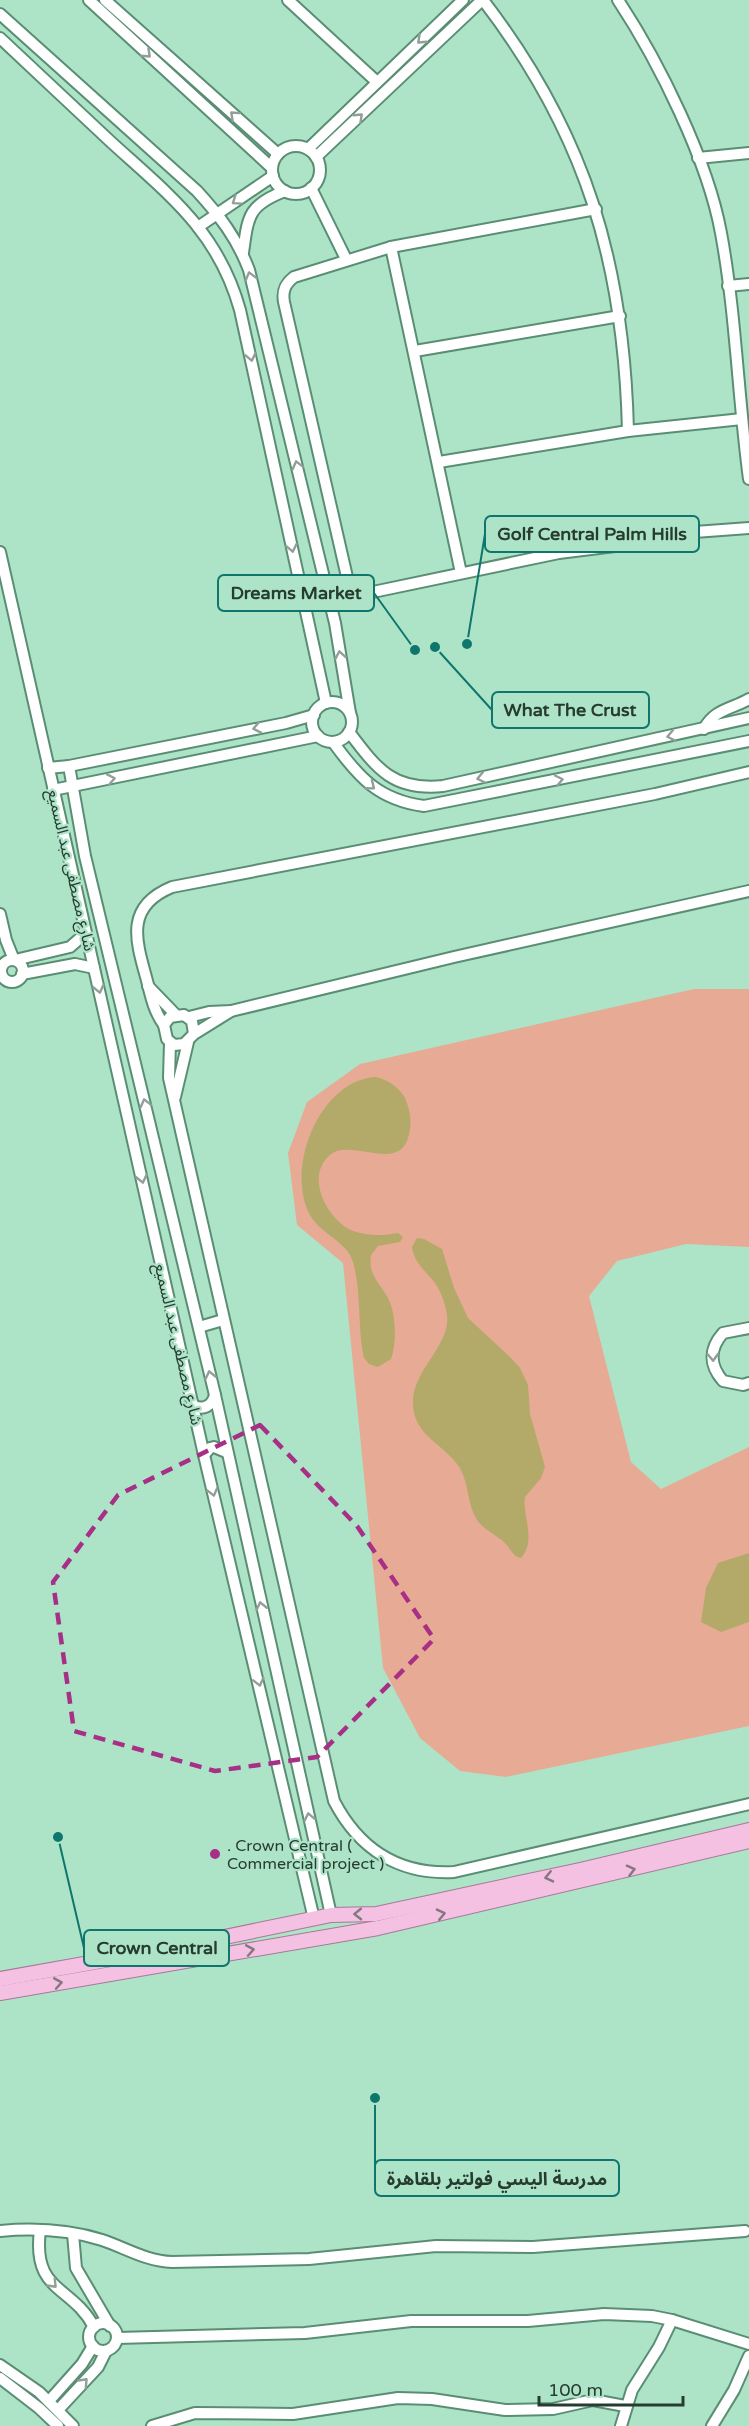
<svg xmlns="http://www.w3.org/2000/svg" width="749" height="2426" viewBox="0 0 749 2426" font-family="'Varela Round','Noto Sans Arabic',sans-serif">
<rect width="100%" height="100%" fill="#ade4c7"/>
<polygon fill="#e7aa94" points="694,989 749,989 749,1247 686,1244 617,1261 589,1296 631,1462 661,1489 749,1447 749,1726 506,1777 460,1771 420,1738 383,1668 343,1263 297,1225 288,1153 307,1102 360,1064"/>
<g fill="#b3aa69">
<path d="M376,1077C388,1080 399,1087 405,1098C410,1109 412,1122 409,1134C401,1175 351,1137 330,1155C304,1177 328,1221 353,1231C368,1236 383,1236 398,1233L403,1237L400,1242L378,1246L371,1255C368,1275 379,1282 388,1298C396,1313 397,1343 391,1359L378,1367L369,1364L364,1358C357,1327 362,1293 353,1262C347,1241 320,1234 310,1215C285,1169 319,1080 376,1077Z"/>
<path d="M417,1238L424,1239L442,1249L454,1288L468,1318L510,1357L520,1368L528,1385L530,1414L545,1467L541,1478L525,1497C522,1516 537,1540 521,1558C513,1557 511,1549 505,1543C497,1535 484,1530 477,1520C467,1504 469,1484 460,1468C443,1442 411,1436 413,1399C415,1369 451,1343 447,1315C446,1304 439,1286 431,1278C422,1268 414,1261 412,1247Z"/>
<polygon points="749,1553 749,1622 721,1632 701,1622 706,1588 718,1563"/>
</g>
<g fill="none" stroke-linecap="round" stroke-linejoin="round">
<g stroke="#5a8e74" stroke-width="14">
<g id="minor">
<polyline points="89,0 272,168"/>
<polyline points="105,0 278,154"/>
<polyline points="288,0 377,82"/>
<path d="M483,0C586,134 624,263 628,431"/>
<path d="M618,0C659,62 708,161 721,233C736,314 738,398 749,479"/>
<path d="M0,14L197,191C219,215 237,238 249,270L335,623L350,713"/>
<path d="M0,38C37,73 74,107 111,142C169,195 218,231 240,310L326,703"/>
<circle cx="296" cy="170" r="24"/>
<polyline points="308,149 463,0"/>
<polyline points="316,157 482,0"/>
<polyline points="698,158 749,153"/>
<polyline points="311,188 346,259"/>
<path d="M596,209L391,247L294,277C285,284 282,291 284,302L347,577C354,587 360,591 373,592L559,553L631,544L681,533L749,528"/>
<polyline points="198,227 273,176"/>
<polyline points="391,247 461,573"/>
<path d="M243,253C248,216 248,205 285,191"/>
<polyline points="728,286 749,284"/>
<polyline points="415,351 620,316"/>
<polyline points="439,462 628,431 742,419"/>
<polyline points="0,552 204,1455 314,1919"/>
<polyline points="303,596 327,590"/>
<circle cx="332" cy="722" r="20"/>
<path d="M704,729C714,709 732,709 749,699"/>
<path d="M349,732C377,769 393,791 443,786L749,718"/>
<path d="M333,742C359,778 379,800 424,806L749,741"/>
<polyline points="69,766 85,856 215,1395 331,1915"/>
<polyline points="48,768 69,766 286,723 314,715"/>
<polyline points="53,790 318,736"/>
<polyline points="0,914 6,940 14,960"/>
<polyline points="15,960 70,947 86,933"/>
<circle cx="12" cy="971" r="11"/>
<polyline points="22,974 75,964 94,968"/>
<polyline points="148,986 175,1014"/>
<polyline points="189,1017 209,1012 231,1011 454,957 749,891"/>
<path d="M164,1025C153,1010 151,995 146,977C135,938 126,906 172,887L655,794L749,772"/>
<polyline points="194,1034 192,1021 184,1015 170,1017 164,1025 167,1039 174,1045 184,1044 194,1034 231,1011"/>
<path d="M170,1043L169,1078L174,1100L334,1801C359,1849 399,1875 454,1872L749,1804"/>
<polyline points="175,1097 188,1042"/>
<polyline points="199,1327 223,1320"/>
<path d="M749,1328L723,1333C709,1349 709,1365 723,1381L743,1385L749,1383"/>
<path d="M193,1405C203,1411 212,1406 215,1395"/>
<polyline points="204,1455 210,1448 214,1447 226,1452"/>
<path d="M40,2230C32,2293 71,2284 94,2327"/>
<path d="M0,2231C33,2228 70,2230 102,2240C126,2248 146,2261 172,2262L309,2259L436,2246L533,2247L745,2231"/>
<polyline points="73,2234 76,2268 110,2326"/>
<circle cx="103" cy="2337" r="14"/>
<polyline points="117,2338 305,2333 411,2321 528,2321 604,2314 652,2316 672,2320 749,2344"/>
<polyline points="0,2365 39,2392 73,2426"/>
<polyline points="0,2378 39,2408 58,2426"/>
<polyline points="49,2401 82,2364 93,2346"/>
<polyline points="58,2410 98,2367 106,2351"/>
<polyline points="152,2426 195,2413 293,2414 398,2398 432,2399 505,2410 553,2409 593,2400 625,2406"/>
<polyline points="621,2426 632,2390 659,2347 672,2320"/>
<polyline points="712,2426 734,2390 749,2356"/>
</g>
</g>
<g stroke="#a77897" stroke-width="16">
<g id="major">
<polyline points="0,1979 162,1950 331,1915 376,1914 580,1870 749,1830"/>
<polyline points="0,1993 378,1928 749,1841"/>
</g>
</g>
<use href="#minor" stroke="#fff" stroke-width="10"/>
<use href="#major" stroke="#f4c1e2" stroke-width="14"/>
</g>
<defs><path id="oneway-chevron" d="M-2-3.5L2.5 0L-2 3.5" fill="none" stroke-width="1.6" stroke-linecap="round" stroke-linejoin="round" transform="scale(1.5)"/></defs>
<g stroke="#929e98">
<use href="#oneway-chevron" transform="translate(421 40) rotate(137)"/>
<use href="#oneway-chevron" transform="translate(147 54) rotate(43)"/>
<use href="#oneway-chevron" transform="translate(234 115) rotate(-138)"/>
<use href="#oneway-chevron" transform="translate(359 117) rotate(-43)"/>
<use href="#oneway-chevron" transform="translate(236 201) rotate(145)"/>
<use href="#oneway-chevron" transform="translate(250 276) rotate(-105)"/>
<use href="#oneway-chevron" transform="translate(251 357) rotate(78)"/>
<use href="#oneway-chevron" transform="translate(297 465) rotate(-104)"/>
<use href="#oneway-chevron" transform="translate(292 548) rotate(78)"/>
<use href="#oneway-chevron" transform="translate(340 655) rotate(-100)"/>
<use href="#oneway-chevron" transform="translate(257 728) rotate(169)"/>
<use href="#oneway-chevron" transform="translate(671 736) rotate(168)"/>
<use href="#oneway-chevron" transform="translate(481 778) rotate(168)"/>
<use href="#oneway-chevron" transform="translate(111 779) rotate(-11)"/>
<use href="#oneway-chevron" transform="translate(559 780) rotate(-12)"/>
<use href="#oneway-chevron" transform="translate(371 786) rotate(39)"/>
<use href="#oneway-chevron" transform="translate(99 989) rotate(77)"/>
<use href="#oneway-chevron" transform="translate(145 1103) rotate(-104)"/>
<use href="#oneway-chevron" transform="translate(142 1179) rotate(77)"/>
<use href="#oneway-chevron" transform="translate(713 1357) rotate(88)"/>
<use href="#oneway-chevron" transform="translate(210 1375) rotate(-103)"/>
<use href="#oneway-chevron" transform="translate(213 1492) rotate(76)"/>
<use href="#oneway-chevron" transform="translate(261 1606) rotate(-103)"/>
<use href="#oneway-chevron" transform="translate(259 1682) rotate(76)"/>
<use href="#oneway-chevron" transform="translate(309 1817) rotate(-102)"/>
<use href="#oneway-chevron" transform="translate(53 2284) rotate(46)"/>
<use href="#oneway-chevron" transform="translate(84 2382) rotate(-47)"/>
</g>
<g stroke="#837880">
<use href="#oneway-chevron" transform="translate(631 1870) rotate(-14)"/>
<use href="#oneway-chevron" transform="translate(549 1877) rotate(167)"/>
<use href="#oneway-chevron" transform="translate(358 1914) rotate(179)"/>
<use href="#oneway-chevron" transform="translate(441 1914) rotate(-13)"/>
<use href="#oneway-chevron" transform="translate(250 1950) rotate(-10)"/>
<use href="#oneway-chevron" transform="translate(58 1983) rotate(-10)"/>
</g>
<path fill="none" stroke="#a72f86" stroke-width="4.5" stroke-dasharray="12 8" stroke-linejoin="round" d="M260,1425L357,1526L434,1639L317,1757L215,1771L74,1731L53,1582L118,1495Z"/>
<circle fill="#a72f86" stroke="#ade4c7" stroke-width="2" cx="215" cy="1854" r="6"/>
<g text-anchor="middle" stroke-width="4.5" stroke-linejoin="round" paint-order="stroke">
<g font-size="16" fill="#263c30" stroke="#ade4c7">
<text transform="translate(72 870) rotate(77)" y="6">شارع مصطفى عبد السميع</text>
<text transform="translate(179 1344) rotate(77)" y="6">شارع مصطفى عبد السميع</text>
</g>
<g font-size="16" fill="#263c30" stroke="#ade4c7" text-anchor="start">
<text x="227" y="1851">. Crown Central (<tspan x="227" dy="18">Commercial project )</tspan></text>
</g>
</g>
<path fill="none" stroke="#0f766e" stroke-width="2" d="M467 644L485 534M415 650L374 593M435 647L492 710M58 1837L84 1948M375 2098L375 2178"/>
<g fill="#0f766e" stroke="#ade4c7" stroke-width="2">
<circle cx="467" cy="644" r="6"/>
<circle cx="415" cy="650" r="6"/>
<circle cx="435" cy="647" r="6"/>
<circle cx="58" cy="1837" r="6"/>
<circle cx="375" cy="2098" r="6"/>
</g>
<g fill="#ade4c7" stroke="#0f766e" stroke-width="2">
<rect x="485" y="516" width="214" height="36" rx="6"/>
<rect x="218" y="575" width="156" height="36" rx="6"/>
<rect x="492" y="692" width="157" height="36" rx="6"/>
<rect x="84" y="1930" width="145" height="36" rx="6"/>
<rect x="375" y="2160" width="244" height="36" rx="6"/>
</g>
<g font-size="18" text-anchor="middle" font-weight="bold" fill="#263c30">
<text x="592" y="540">Golf Central Palm Hills</text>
<text x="296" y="599">Dreams Market</text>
<text x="570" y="716">What The Crust</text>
<text x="157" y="1954">Crown Central</text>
<text x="497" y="2185">مدرسة اليسي فولتير بلقاهرة</text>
</g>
<path d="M539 2396v9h144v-9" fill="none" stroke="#263c30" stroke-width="3"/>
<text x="548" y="2396" font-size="18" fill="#263c30" stroke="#ade4c7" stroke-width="4.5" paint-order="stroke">100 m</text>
</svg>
